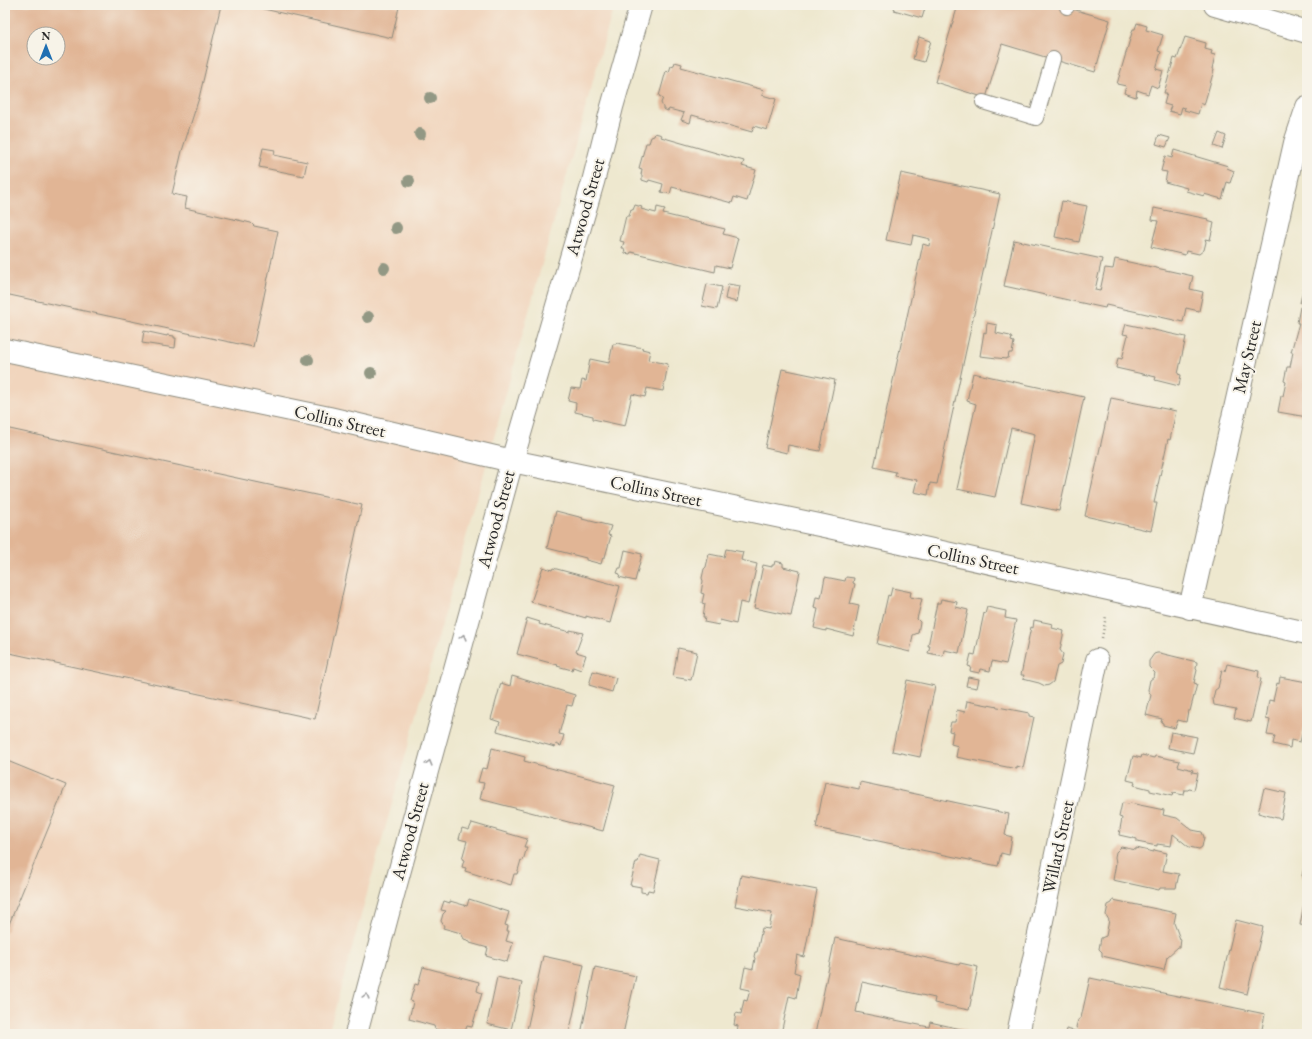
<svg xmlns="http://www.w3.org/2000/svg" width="1312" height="1039" viewBox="0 0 1312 1039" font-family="'EB Garamond',serif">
<rect width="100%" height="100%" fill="#f7f3e8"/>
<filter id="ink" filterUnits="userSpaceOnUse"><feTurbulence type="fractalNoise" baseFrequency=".025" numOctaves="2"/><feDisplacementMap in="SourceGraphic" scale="8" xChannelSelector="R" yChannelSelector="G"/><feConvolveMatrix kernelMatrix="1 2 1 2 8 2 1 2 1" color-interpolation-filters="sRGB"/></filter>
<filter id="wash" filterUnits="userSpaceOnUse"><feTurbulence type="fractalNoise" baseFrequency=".012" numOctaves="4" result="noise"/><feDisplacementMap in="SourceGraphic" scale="16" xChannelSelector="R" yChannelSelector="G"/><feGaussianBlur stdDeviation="0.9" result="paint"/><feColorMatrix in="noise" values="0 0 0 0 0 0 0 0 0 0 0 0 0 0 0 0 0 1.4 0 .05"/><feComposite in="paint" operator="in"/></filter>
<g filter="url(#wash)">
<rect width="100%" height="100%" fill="#eee8cf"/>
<path fill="#f1d5bd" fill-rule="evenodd" d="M5,5H614L328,1034H5ZM34,34H58V58H34Z"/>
<g id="blocks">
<g fill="#e1b595" fill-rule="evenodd">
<path d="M5,5H221L199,98L182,151L172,194L187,197L185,208L251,223L254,226L278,231L253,347L5,294ZM34,34H58V58H34Z"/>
<polygon points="246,5 390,5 399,7 392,38"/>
<polygon points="895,5 926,5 922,18 894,10"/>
<polygon points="958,5 1059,5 1110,20 1095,72 1002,44 986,98 935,82"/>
<polygon points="1137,23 1147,26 1146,30 1163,35 1158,51 1161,52 1156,69 1163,71 1158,88 1151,85 1148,94 1137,90 1136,97 1124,93 1126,86 1117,84 1133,29 1135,29"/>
<polygon points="919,37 931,41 924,62 913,59"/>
<polygon points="1185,37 1206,43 1205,49 1212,51 1211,54 1215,55 1212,69 1214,70 1204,105 1201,103 1198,114 1184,110 1185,108 1182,107 1180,114 1169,111 1171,106 1164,104 1167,93 1164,93 1174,58 1177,59"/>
<polygon points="675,62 682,64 681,67 764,90 762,95 776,99 767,130 754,126 752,132 692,115 690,123 681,120 684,113 669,109 668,111 663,109 663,107 661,103 663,98 659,96 666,71 669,72 671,66 674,65"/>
<polygon points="655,133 662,135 661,137 744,161 742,166 756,170 747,201 734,197 732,203 672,187 670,194 661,192 663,184 649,180 648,182 642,180 642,175 641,175 642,169 639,168 646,143 649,143 651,137 654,136"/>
<polygon points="1219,133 1226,136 1222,149 1214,146"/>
<polygon points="1159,135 1170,138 1166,147 1156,144"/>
<polygon points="263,148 275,150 274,155 307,162 304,176 259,167"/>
<polygon points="1174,150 1228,166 1227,168 1234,171 1230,183 1227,182 1222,199 1204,194 1204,196 1186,191 1187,188 1165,182 1167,172 1161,171 1165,156 1172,158"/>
<polygon points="901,173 1000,194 937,484 930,483 928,495 914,492 917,480 895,476 896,472 874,467 923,244 929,246 930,239 913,235 911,245 886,240"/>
<polygon points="1062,201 1087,206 1079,242 1055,237"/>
<polygon points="635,205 642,207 641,209 656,213 657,207 665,209 663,214 725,229 723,234 738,238 730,268 716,265 715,272 631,252 630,254 625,253 624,248 622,248 624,242 620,241 626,216 629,216 631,209 633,210"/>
<polygon points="1154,208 1208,219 1207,221 1214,223 1210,240 1205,239 1206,242 1204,250 1199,254 1186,251 1185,255 1151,247 1158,221 1152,220"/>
<polygon points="1014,240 1102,259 1095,290 1100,291 1105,268 1113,269 1115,259 1193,276 1190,289 1203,292 1199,311 1186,308 1183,322 1106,305 1105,308 1004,286"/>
<polygon points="1306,277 1307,277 1307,417 1278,412 1281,396 1283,396 1286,382 1284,381 1287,367 1290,367 1293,352 1291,352 1299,323 1297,323 1300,307 1302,307 1303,304 1300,303"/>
<polygon points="707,284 722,287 717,309 702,306"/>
<polygon points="728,284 740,286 737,302 725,299"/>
<polygon points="987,323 997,325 996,333 1010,336 1010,337 1012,338 1011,341 1014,342 1012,353 1009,353 1008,358 1006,358 1006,359 980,356 984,332 986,333"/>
<polygon points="1126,324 1186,337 1178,374 1181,375 1179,386 1155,380 1156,377 1116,368 1118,358 1122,359 1128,335 1123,334"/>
<polygon points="144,331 167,336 167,335 174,336 174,338 176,338 175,348 142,343"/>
<polygon points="617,343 643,348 642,349 650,351 648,360 668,364 663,391 647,388 645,397 632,394 625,426 593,419 593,416 575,412 576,403 568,401 571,388 580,389 582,380 586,381 590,359 609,363 613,344 616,344"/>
<polygon points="782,369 835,380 820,451 788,445 787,453 765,448"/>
<polygon points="973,373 1084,397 1059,511 1021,503 1035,434 1011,428 995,497 957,489 976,404 967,401"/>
<polygon points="1111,398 1176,411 1170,440 1168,439 1154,503 1157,503 1151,531 1085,516"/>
<polygon points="5,428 362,505 315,719 5,652"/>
<polygon points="556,511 583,518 582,519 611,526 608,535 611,536 605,557 603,557 601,564 586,560 586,558 547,548"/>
<polygon points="726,549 743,552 741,560 757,564 748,604 740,602 736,624 720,620 719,625 704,622 705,617 703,617 705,604 702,603 704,594 701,593 703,581 702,578 704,569 706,567 709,554 724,557"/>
<polygon points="625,550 642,554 635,581 619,577 620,574 617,573 619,568 621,568"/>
<polygon points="775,561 783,563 783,567 800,571 791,616 754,608 763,565 772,567 772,565 774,565"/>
<polygon points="543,567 552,570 553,568 620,586 610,623 586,616 586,618 531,602"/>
<polygon points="825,577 845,581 846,577 854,578 853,583 855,584 850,604 859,606 853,636 826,629 826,631 814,628 818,609 814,608 816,597 821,598"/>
<polygon points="892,588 911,592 910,597 922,599 917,619 920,622 918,633 913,635 910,652 877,644 888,595 890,596"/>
<polygon points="941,599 957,602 956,607 968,610 959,653 944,650 943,656 928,653 930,646 928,646 937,603 940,603"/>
<polygon points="987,607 1006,611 1005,618 1016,620 1006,664 992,661 990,671 980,669 979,673 970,671 971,667 968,666 971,654 975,655 984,613 985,614"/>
<polygon points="527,618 540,622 539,624 570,632 570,630 583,633 576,652 586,655 581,670 573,667 572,670 557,666 558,665 517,654"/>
<polygon points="1034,620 1053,624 1052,628 1064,631 1060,650 1063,654 1061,664 1057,666 1053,682 1049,685 1045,686 1039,683 1023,679 1024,675 1021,675 1031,627 1033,628"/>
<polygon points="678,648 697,652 691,680 673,677"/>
<polygon points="1157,653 1160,653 1197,662 1196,669 1197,670 1194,683 1197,684 1190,711 1188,711 1186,722 1178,720 1175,728 1163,725 1163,723 1161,722 1162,719 1146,715 1151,695 1148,690 1150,680 1154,677 1155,673 1149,667 1149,661 1154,654"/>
<polygon points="1227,664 1259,671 1258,678 1261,679 1251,722 1234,718 1236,709 1214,705 1213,699 1215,690 1218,688 1222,670 1225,671"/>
<polygon points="593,671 616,678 612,692 589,685"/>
<polygon points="512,676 575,695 572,706 567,705 559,734 564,735 561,746 556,744 555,747 497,731 500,722 491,719 501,683 510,686"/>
<polygon points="968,677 979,679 977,688 966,686"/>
<polygon points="1280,677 1307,682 1307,695 1305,706 1307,706 1307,717 1305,727 1304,727 1300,742 1291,740 1290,748 1273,744 1275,736 1267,735 1270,720 1266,719 1269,700 1273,701 1277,683 1279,684"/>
<polygon points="907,680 935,686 920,757 892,751"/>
<polygon points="967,701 1029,713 1029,716 1034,717 1023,768 1017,766 1017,769 956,757 958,746 951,744 953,732 949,731 951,722 955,722 957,710 965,712"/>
<polygon points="1171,732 1197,737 1193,753 1168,748"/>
<polygon points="492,748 525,757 524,761 615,785 603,831 480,799 484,783 478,782 482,768 487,769"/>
<polygon points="1142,755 1154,758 1155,756 1180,761 1178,766 1193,770 1192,772 1198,773 1194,790 1189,789 1188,790 1185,790 1184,795 1173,793 1172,796 1150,791 1150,789 1134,785 1135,782 1127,780 1133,756 1141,758"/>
<polygon points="5,760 66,785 5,934"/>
<polygon points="825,782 859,789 860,782 1009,814 1005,835 1012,837 1009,855 1001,853 998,866 816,828"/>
<polygon points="1264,788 1286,793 1281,819 1258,813"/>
<polygon points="1122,803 1129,804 1130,803 1164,810 1163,815 1177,818 1192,830 1202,832 1204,837 1202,847 1199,849 1189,847 1173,834 1171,846 1157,844 1157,846 1137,842 1137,839 1119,835 1122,818 1119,817"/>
<polygon points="472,823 527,839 524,847 527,847 523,861 521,860 517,874 514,874 511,885 465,871 466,868 462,867 464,860 462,859 467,841 459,839 462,828 469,830"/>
<polygon points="1121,847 1136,850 1136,848 1154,852 1154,850 1167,853 1163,871 1179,874 1176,888 1160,888 1159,890 1113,880 1116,863 1115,857 1116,852"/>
<polygon points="640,855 660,860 653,891 648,890 647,893 641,892 641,887 630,885 636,862 638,862"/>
<polygon points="1306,858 1307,858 1307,877 1302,876"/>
<polygon points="741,875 817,890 804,957 797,955 794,972 800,974 796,998 789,996 781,1034 737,1034 738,1026 734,1025 736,1013 741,1014 744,1000 747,1001 750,990 741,988 745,967 753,969 755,958 754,957 755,952 757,952 762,928 769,929 772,913 735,906"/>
<polygon points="1306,892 1307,892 1307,926 1300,925"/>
<polygon points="469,899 509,912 505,925 508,926 507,931 509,931 506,941 513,943 507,962 486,956 488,948 470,943 470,941 464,939 461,933 443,928 444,926 441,921 443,914 446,911 441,910 444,901 450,903 450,901 467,906"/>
<polygon points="1113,900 1176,913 1174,923 1180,939 1181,939 1180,947 1178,947 1167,957 1164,970 1102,956 1102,952 1099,949 1101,938 1106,936 1109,920 1106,915 1108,905 1112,903"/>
<polygon points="1236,920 1263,927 1247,994 1220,987"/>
<polygon points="835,938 959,965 960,963 978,967 969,1010 934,1003 935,998 862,982 856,1012 929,1027 930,1022 965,1030 964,1034 815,1034"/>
<polygon points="543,956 584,965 569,1034 526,1034"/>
<polygon points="423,967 479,982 477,991 482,993 472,1027 467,1026 464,1034 445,1029 441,1031 435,1029 434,1026 409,1019 413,1002 410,1001 415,984 418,985"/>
<polygon points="595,967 636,976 623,1034 581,1034"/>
<polygon points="497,977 522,983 511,1030 487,1024"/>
<polygon points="1090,978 1265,1014 1261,1034 1065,1034 1066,1029 1079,1032 1076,1027 1078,1020 1081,1018"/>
</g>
</g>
</g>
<g filter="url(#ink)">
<use href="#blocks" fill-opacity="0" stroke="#8c8a7d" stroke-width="1"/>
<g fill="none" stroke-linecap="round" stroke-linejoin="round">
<g stroke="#8c8a7d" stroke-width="16">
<g id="lane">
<polyline points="1067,7 1068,5"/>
<polyline points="983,102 1036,118 1053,59"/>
</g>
</g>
<g stroke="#8c8a7d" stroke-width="24">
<g id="street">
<polyline points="1215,5 1307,32"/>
<polyline points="1190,608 1295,143 1307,107"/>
<polyline points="356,1034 387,917 512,461 593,182 612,107 641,5"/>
<polyline points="1018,1034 1097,660"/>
</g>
</g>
<g stroke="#8c8a7d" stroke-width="24">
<polyline id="secondary" points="5,350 329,418 512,461 824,526 1307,633"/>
</g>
<polyline stroke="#8c8a7d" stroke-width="2.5" stroke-dasharray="1 3" stroke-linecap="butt" points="1102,638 1106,616"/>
<use href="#lane" stroke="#fff" stroke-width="14"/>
<use href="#street" stroke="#fff" stroke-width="22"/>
<use href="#secondary" stroke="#fff" stroke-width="22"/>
</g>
<g fill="#929884">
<circle cx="430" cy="98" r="6"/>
<circle cx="420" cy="134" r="6"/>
<circle cx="409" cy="181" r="6"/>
<circle cx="396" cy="228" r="6"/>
<circle cx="384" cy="268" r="6"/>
<circle cx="368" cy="317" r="6"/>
<circle cx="308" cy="360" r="6"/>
<circle cx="371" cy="373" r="6"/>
</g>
<defs><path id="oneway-chevron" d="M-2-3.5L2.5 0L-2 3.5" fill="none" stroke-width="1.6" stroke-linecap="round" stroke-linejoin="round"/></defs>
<g stroke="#a0a0a0">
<use href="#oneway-chevron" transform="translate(463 637) rotate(-75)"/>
<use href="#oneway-chevron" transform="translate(429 763) rotate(-75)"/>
<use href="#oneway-chevron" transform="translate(366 996) rotate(-75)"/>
</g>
</g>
<g text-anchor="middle" stroke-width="4" stroke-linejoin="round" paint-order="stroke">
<g font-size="18" fill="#2b2b2b" stroke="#f7f3e8">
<text transform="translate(585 207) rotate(-74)" y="6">Atwood Street</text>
<text transform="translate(1247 357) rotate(-77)" y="6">May Street</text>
<text transform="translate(340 421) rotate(13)" y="6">Collins Street</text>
<text transform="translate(656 491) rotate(12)" y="6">Collins Street</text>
<text transform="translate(496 519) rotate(-75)" y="6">Atwood Street</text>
<text transform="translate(973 559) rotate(12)" y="6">Collins Street</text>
<text transform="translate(410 831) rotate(-75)" y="6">Atwood Street</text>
<text transform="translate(1058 847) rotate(-78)" y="6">Willard Street</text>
</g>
</g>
<rect width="1312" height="1039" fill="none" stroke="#f7f3e8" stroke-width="20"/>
<g transform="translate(46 46)"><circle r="19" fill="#f7f3e8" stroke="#a5a39c"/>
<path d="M0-3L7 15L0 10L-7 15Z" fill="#1f6fb2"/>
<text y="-6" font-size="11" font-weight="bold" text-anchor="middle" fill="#2b2b2b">N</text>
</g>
</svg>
